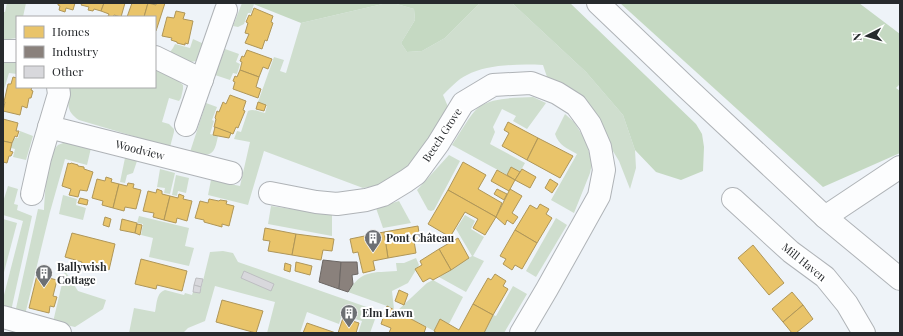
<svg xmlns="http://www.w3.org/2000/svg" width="903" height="336" viewBox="0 0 903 336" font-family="'Playfair Display',serif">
<rect width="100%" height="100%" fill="#eef3f8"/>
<g fill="#cfdece">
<polygon points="7,3 26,3 23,17 17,17 17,38 10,39 3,39 4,19 3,12 5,12"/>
<polygon points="242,3 251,3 254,4 251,13 248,13 244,24 238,27 233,26"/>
<path d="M387,3H393L414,9L415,20L401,43L407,52L422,51L445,38L480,3H508L513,4L586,72L623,115L635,150L636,168L630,189L619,161L583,102L547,77L543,65C521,64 487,64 467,75C458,79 450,88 443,95L449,109L415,163L380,185L363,188L264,151L248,205L208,195L211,180L240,186L250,142L234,139L237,131L241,132L248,111C253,108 259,112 265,113L267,106L258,102L274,57L284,60L280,71L286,73L301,23Z"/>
<polygon points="193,39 204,44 199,58 197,61 191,62 170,52 173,48 175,44 190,48"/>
<polygon points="225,49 239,54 236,62 240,64 237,74 233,73 230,80 215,75"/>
<polygon points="3,63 17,63 17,74 9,73 3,93"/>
<path d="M155,70L177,80L183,85V89L181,98L179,101L169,98L162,122L169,124L174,129V132L170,147L79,120C64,110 69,102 70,87H155Z"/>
<path d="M533,97L546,103L527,129L513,121L516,116L502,109L493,127L495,132L490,144L525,163L520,172L511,167L507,175L452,145C459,135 470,114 479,107C493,97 516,98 533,97Z"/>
<path d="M206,103L217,107L212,120L214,121L210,134L218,136C214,157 210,157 190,152Z"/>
<path d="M565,114L574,122L586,141L592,164L590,173L574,213L551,200L577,154C567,148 559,146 555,134Z"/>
<polygon points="20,131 33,136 26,160 13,157 15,149 11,148 14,138 18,138"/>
<path d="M63,143H70L91,148L87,165L65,159L50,212L25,315L15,313L38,209L44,210C45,196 46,155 58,145C59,144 62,144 63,143Z"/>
<polygon points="449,155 460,161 434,210 431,211 428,210 417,190"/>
<polygon points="125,158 137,161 133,173 127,175 125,183 120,182"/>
<polygon points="160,169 175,173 170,194 164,193 165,188 157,187"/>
<polygon points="176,175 189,178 186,193 178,191 177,196 172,195"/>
<polygon points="8,186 18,189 14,204 18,205 17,210 32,216 11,311 3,309 3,299 23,221 3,215 3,202"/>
<polygon points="63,195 77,199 76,205 86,208 83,220 59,214"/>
<polygon points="399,201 411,223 383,228 376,208"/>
<polygon points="271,206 332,215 332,236 268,224"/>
<polygon points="465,215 475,221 471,229 484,237 473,256 484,261 466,292 439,277 472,256 456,229"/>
<polygon points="139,216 189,228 185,246 194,248 189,266 149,257 153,238 141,235 143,224 137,223"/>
<polygon points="556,218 567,225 536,277 526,271"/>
<polygon points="3,219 17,223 3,276"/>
<path d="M223,251L233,253L238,262L378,311L370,333H358L362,321L342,315L339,324L307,312L300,333H267L275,302L215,286L205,321L188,328L183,333H129L134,308L155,312C157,304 156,293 165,290L184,295L185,293L192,295L193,292L200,293L210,252Z"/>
<path d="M416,258L419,265L408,283L392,291L394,309L387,306L348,292C362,269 373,273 397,271L396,263H404Z"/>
<polygon points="65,271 78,291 106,300 103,309 75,327 53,322"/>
<polygon points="433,280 463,297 449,324 440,319 434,331 397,311 427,283"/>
<polygon points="513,286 527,294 504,333 484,333 493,315 496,316"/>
</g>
<g fill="#c5d9c2">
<polygon points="251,3 387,3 301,23"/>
<polygon points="393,3 480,3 445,38 422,51 407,52 401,43 415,20 414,9"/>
<polygon points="508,3 570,3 696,124 702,134 704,147 703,171 681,180 656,172 635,150 623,115 586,72 513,4"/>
<polygon points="620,3 859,3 900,34 900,84 896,88 900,91 900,153 823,187"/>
</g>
<g fill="#e9c46a" stroke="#af9658">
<polygon points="58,3 75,3 73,10 66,8 65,12 59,10 60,6 58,5"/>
<polygon points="82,3 104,3 101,11 94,9 93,11 88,10 89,7 81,5"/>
<polygon points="104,3 125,3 121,17 114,15 113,17 108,16 109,14 101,11"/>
<polygon points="132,3 148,3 144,17 127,17"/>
<polygon points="148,3 156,5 156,3 165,3 156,31 155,31 155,17 144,17"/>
<polygon points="254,8 273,16 271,22 273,23 267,41 265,40 262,49 245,43 249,34 245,33 248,23 246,22 249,15 251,16"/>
<polygon points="176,11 185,13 183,19 193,21 188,44 185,43 185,45 177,43 177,42 171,40 172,38 162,36 167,17 174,18"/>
<polygon points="247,50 272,59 268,69 263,67 259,77 240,70 242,62 240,61 242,56 244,57"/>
<polygon points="240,70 259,77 256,87 261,89 258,98 233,89 235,82 233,81 235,76 237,77"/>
<polygon points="13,77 17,78 17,87 32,87 31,90 33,91 31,98 29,98 27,108 22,106 20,115 3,111 5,102 4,102 8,84 11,84"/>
<polygon points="230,95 246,101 243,110 245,111 238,128 236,127 233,134 214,127 216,119 215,118 217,111 219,112 223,102 226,104"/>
<polygon points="258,102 266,105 264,111 256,109"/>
<polygon points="3,119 18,123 16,131 19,131 17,137 15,136 12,143 3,141"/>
<polygon points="508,122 538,138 527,160 502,146 509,133 504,130"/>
<polygon points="215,127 231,133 229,138 213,135"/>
<polygon points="538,138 573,156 560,178 527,160"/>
<polygon points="3,141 12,143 10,151 13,152 11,156 9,156 7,163 3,162"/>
<polygon points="463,162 486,175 478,189 502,203 496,217 448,190"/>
<polygon points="68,163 70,164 71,163 78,165 78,166 84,167 84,169 93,172 87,191 80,190 78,197 69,195 71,189 62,186"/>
<polygon points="511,167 520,172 515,180 507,175"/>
<polygon points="522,169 536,177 530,188 515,180"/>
<polygon points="497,170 515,180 509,191 491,181"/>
<polygon points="106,177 112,179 111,182 119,184 113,208 102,205 103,201 92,198 97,179 105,181"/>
<polygon points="550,179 558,184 552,193 545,188"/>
<polygon points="128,183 134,184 133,188 141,190 136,209 125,207 124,211 113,208 119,184 127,186"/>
<polygon points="157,189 162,191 162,194 170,196 164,220 153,217 154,213 143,211 148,191 156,193"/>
<polygon points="497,189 507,194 504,200 494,194"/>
<polygon points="510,189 522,196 512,213 518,217 513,224 507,220 505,225 496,217"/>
<polygon points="448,190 496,217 485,235 473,228 478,219 465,212 450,237 428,224"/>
<polygon points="179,194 184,196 183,199 192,201 187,221 177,218 176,223 164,220 170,196 178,198"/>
<polygon points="80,198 88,200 87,205 78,203"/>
<polygon points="209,199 219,201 220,200 227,201 226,204 234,206 229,226 222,224 222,227 204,222 204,220 195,218 200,201 208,203"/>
<polygon points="540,204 549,209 546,214 552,218 537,243 515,230 530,205 537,209"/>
<polygon points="105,217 111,219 109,227 103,225"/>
<polygon points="122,219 137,223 135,233 120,230"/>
<polygon points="137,224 142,225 140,235 135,233"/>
<polygon points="418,226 420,240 414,241 416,253 388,258 384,232"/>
<polygon points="265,228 296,234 292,255 268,251 270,241 263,240"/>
<polygon points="515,230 537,243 522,269 515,265 512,270 503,264 506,259 500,256"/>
<polygon points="384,232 388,258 373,261 375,270 363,273 358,252 353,253 350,239"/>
<polygon points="72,233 115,244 109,270 92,265 92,269 81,266 82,262 65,257"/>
<polygon points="296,234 334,239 332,251 323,250 321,260 292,255"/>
<polygon points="458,238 469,258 451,270 439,249"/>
<polygon points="753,245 784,283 769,295 738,258"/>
<polygon points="439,249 451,270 433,280 430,278 423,282 415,269 422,265 420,261"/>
<polygon points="141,259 187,271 182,291 157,285 156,289 135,284"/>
<polygon points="296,262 312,266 310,275 295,271"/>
<polygon points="285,263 291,265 290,272 284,270"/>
<polygon points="495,274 506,281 503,286 508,289 493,315 473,304 488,278 491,280"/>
<polygon points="37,275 57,280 53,296 57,297 54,307 50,306 49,313 29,308"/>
<polygon points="399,290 408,294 404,305 395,301"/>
<polygon points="792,292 803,305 783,322 772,309"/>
<polygon points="222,300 263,311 256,333 216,322"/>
<polygon points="473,304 493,315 484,333 437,333 434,331 440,319 459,330"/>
<polygon points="803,305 813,319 796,333 792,333 783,322"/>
<polygon points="387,306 426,327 424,333 389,333 391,328 381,324"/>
<polygon points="343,318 359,323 356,333 338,333"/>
<polygon points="307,323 336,333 303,333"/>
</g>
<g fill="#8a817c" stroke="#6c6764">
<polygon points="323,260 341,262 339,289 319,282"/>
<polygon points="341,262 357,262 358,274 352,275 353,284 348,292 339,289"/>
</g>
<g fill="#d8d8dc" stroke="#bdbec1">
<polygon points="244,271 274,284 271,291 241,278"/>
<polygon points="196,278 203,279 201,287 194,285"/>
<polygon points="194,285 201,287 200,293 193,292"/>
</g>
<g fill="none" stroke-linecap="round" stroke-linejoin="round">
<g stroke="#afb3b7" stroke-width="24">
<g id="minor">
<polyline points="3,51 17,51"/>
<polyline points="155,57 202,80"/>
<polyline points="186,125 226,10"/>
<polyline points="49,127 231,173"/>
<polyline points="270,193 316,202 337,204 366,200 383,195 406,181 416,174 438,144 463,103 493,85 531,83 557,93 576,105 590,124 600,147 604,170 599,196 547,289 521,333"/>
<polyline points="32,194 40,158 59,94 58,87"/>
<polyline points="733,199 791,252 825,277 847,304 864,333"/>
<polyline points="825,217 900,167"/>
<polyline points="3,317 60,333"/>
</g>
</g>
<g stroke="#afb3b7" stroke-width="24">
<polyline id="major" points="598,3 687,88 825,217 900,279"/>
</g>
<use href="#minor" stroke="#fcfdfe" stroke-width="22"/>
<use href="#major" stroke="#fcfdfe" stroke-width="22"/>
</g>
<defs>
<g id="building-pin" transform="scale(0.9)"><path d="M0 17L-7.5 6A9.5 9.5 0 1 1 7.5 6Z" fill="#6d7074" stroke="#fff"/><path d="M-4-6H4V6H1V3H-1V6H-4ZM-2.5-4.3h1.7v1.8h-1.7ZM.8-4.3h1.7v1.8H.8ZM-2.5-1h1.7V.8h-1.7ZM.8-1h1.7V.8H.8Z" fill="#fff"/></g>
</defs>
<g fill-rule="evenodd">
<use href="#building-pin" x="373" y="238"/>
<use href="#building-pin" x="44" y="273"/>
<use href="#building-pin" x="349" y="313"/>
</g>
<g text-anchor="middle" stroke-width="4" stroke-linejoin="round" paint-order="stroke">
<g font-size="11" fill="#272a2d" stroke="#fff">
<text transform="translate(442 135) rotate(-57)" y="4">Beech Grove</text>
<text transform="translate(140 150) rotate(14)" y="4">Woodview</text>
<text transform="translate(804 262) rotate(39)" y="4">Mill Haven</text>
</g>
<g font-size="11" font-weight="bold" fill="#272a2d" stroke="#fff" text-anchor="start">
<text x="386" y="242">Pont Château</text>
<text x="57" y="271">Ballywish<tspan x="57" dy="13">Cottage</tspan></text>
<text x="362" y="317">Elm Lawn</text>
</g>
</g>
<rect width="903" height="336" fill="none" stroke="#272a2d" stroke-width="8"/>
<rect x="16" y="16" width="140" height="72" fill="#ffffff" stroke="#a9aaab"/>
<rect x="24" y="26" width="20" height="12" fill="#e9c46a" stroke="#a9aaab"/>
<text x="52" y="36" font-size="12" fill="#272a2d">Homes</text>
<rect x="24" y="46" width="20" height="12" fill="#8a817c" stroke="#a9aaab"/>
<text x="52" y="56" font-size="12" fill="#272a2d">Industry</text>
<rect x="24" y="66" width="20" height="12" fill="#d8d8dc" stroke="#a9aaab"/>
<text x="52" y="76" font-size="12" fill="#272a2d">Other</text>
<g transform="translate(867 36) rotate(264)" stroke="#ffffff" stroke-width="3" paint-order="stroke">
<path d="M0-3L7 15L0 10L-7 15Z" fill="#272a2d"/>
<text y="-6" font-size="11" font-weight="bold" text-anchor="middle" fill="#272a2d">N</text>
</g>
</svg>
